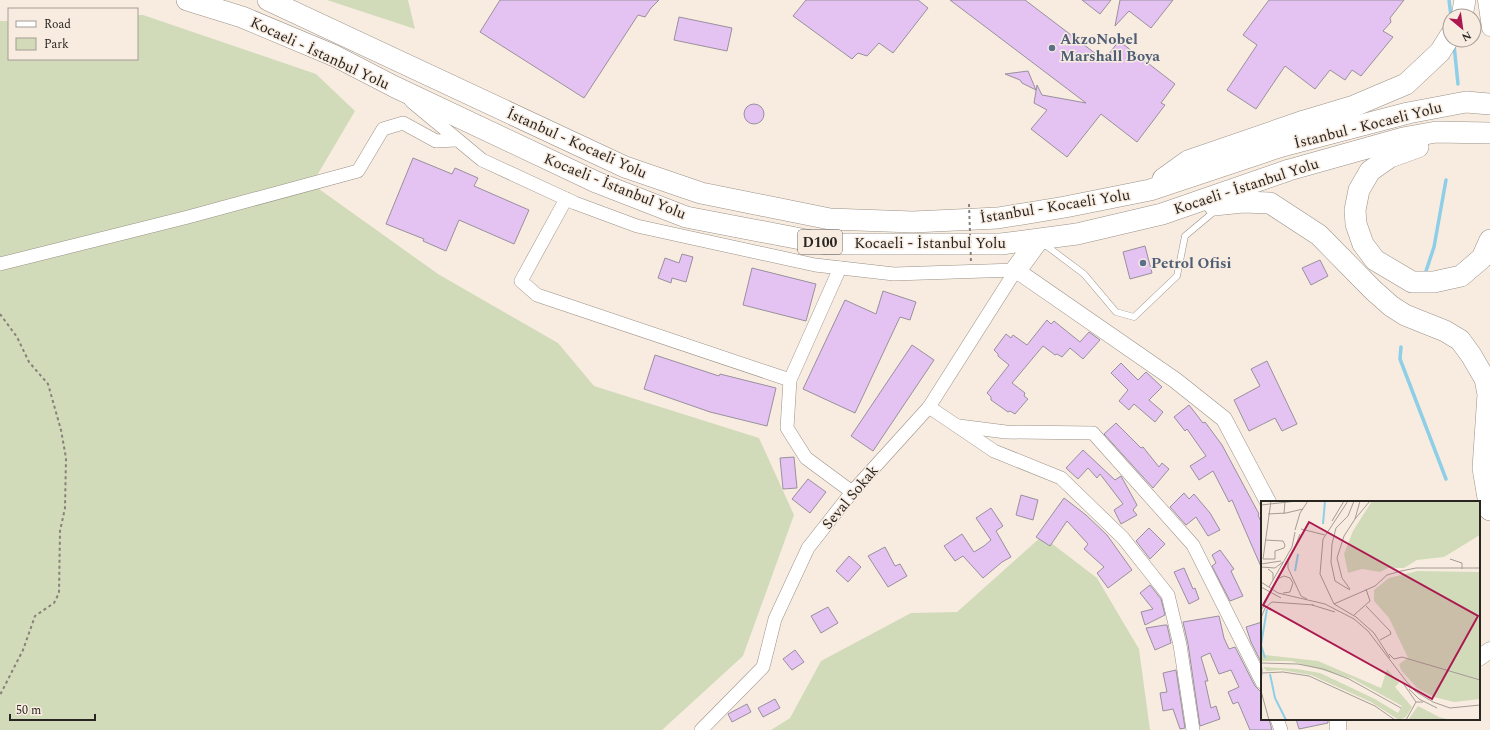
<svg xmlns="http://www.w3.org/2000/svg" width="1490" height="730" viewBox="0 0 1490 730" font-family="Spectral,serif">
<rect width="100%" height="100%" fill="#f8ece1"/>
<g fill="#d1dbb9">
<polygon points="327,0 408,0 415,29"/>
<polygon points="137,15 143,15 316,74 355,111 312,184 438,274 558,343 594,386 759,438 794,515 743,656 662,730 0,730 0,21 9,21 9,59 137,59"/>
<polygon points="1042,536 1097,578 1139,649 1150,730 771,730 790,718 821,661 911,613 957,612"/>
</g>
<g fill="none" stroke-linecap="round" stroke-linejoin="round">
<g stroke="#8ecfe7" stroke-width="3.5">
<polyline points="1449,0 1451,16"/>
<polyline points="1454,45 1458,84"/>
<polyline points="1425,274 1434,247 1446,180"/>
<polyline points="1401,347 1400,359 1446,479"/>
</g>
</g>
<g fill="#e4c3f3" stroke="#98909c">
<polygon points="500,0 659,0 651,8 645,17 638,15 584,98 480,32"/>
<polygon points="806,0 918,0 928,8 893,53 879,43 867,56 858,53 852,59 793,16"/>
<polygon points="950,0 1025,0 1104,60 1119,41 1175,84 1161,103 1165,105 1137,142 1101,114 1067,157 1031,129 1047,110 1034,103 1037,85 1042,95 1086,103"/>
<polygon points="1082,0 1111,0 1100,14"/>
<polygon points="1120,0 1173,0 1151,28 1129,11 1115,26"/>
<polygon points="1269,0 1404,0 1390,18 1391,22 1383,31 1393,37 1361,76 1352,70 1345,80 1330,70 1315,89 1285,66 1256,109 1227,90 1257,45 1243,35"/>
<polygon points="679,17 732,28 727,51 674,40"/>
<polygon points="1028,71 1036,90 1022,83 1020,80 1005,74"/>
<circle cx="754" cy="114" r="10"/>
<polygon points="413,158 452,174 455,168 478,178 474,186 529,210 514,244 459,220 446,251 423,241 424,239 386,224"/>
<polygon points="1145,246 1152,273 1130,279 1123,252"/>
<polygon points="682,254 693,257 686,282 672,278 671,283 658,278 665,258 679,263"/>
<polygon points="1320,260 1328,276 1311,285 1302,268"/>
<polygon points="752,268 816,284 806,321 743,305"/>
<polygon points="883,291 916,302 910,320 900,317 855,413 803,389 845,300 876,314"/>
<polygon points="1047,320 1051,324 1054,321 1080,342 1089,332 1100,340 1083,359 1070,348 1062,357 1057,354 1055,355 1043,346 1012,383 1025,393 1024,396 1028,399 1015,414 1010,411 1008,412 991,400 991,397 987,393 1009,365 998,356 998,354 994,350 1006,334 1011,338 1013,335 1027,345"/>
<polygon points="912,345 934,360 873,451 851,436"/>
<polygon points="655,355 719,376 720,374 776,388 767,426 710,412 644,389"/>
<polygon points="1267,361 1297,424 1282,431 1275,418 1249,431 1234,400 1260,386 1251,369"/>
<polygon points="1121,363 1138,380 1146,372 1162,387 1149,400 1163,412 1155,422 1134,404 1129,410 1119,401 1128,390 1111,373"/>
<polygon points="1189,405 1203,423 1205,422 1222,445 1259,514 1258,515 1262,524 1262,569 1232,500 1229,502 1213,471 1199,480 1190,466 1206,456 1187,429 1185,431 1174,417"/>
<polygon points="1116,423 1141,448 1143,447 1159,467 1162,463 1169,469 1153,488 1104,434"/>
<polygon points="1083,450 1115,480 1121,476 1137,505 1133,510 1137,515 1121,524 1114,510 1123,504 1100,474 1097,478 1088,468 1078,479 1066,468"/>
<polygon points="794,457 797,488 783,489 780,458"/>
<polygon points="808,479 826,492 810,513 792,499"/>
<polygon points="1184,493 1189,499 1194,494 1210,513 1220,530 1208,536 1196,517 1186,525 1170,507"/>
<polygon points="1021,495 1038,500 1033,520 1016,515"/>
<polygon points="1064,498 1086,515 1107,535 1132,570 1108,588 1097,573 1104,567 1084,549 1088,544 1067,521 1050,546 1036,537"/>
<polygon points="991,508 1003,526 996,531 1011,557 1002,562 983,578 963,556 955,561 944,546 962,534 974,552 984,546 991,540 976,518"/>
<polygon points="1149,528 1165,544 1150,559 1136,541"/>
<polygon points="885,547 895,566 900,564 907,576 888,587 868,556"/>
<polygon points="1220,550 1234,569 1231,571 1243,596 1230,601 1212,566 1216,563 1212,555"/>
<polygon points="849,556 861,567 848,582 836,571"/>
<polygon points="1184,568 1193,589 1195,588 1199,599 1189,604 1174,572"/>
<polygon points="1150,585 1161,599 1165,615 1145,625 1141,612 1153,609 1140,593"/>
<polygon points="828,607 838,623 821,633 811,616"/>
<polygon points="1219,616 1224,638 1229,649 1235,647 1255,686 1262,693 1262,719 1269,719 1272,730 1250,730 1238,702 1233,704 1228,692 1239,687 1231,670 1219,674 1210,653 1201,657 1208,681 1205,681 1211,708 1216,706 1220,719 1200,726 1188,644 1183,622"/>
<polygon points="1262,622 1262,664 1251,642 1246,627"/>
<polygon points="1165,625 1167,625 1171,643 1155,650 1146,628"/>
<polygon points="795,650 804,662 792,670 783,659"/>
<polygon points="1176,670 1185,728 1180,729 1173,709 1163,711 1160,693 1167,692 1163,673"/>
<polygon points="775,699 780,708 763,717 758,708"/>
<polygon points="747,704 751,712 732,722 728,714"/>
<polygon points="1296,719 1328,719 1328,723 1299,729"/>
</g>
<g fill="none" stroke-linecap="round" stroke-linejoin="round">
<g stroke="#9b9186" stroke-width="7">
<polyline id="service" points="1044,244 1084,274 1116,312 1134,317 1177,276 1185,236 1216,210"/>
</g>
<g stroke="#9b9186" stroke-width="14">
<g id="minor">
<polyline points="411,101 482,160 575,203 637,226 815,265 894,274 1016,270"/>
<polyline points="566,199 521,281 537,295 790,380"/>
<polyline points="0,264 188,217 358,171 383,129 403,123 436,141 456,140"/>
<polyline points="840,268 790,380 787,428 806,458 852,492"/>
<polyline points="929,407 994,451 1061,478 1123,538 1168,595 1180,645 1193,730"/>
<polyline points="959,426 1006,432 1093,433 1193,545 1262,682"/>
<polyline points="1277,719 1281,730"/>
<polyline points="701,730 763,667 775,619 808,548 852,492 929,407 1016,270"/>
</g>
</g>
<g stroke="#9b9186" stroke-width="17">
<g id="tertiary">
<polyline points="1486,0 1490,28"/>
<polyline points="1016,270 1175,380 1224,419 1268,502"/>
<polyline points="1479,658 1490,650"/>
<polyline points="1338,719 1338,730"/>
</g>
</g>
<g stroke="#9b9186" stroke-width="22">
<g id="trunk">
<polyline points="187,0 242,17 335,56 395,87 596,182 686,217 827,244 1001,244 1077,234 1162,214 1289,170 1403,138 1436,132 1490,133"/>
<polyline points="268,0 625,167 701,193 830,219 913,222 998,218 1065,207 1150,190 1282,146 1408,113 1466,102 1490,104"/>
<polyline points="1462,16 1465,0"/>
<polyline points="1418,147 1390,157 1370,171 1359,190 1355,210 1356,224 1363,244 1375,260 1412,282 1434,282 1461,276 1482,258 1490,240"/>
<polyline points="1163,179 1188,161 1304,121 1354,106 1406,84 1440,52 1450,36"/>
<polyline points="1214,205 1243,202 1270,203 1319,235 1373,290 1391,306 1405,315 1445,331 1460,340 1471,355 1485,379 1488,394 1483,468 1490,510"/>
<polyline points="1016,270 1038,240"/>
</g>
</g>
<polyline stroke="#88817a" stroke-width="2" stroke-dasharray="3 3" stroke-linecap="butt" points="0,314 17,337 29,362 48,384 61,430 66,458 65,508 60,531 59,593 54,603 35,616 23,650 0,695"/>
<use href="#service" stroke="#fff" stroke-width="6"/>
<use href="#minor" stroke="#fff" stroke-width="13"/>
<use href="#tertiary" stroke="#fff" stroke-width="16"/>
<use href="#trunk" stroke="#fff" stroke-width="21"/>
<polyline stroke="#88817a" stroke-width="2" stroke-dasharray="3 3" stroke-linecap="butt" points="969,204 971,263"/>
</g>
<g fill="#5c6f8a" stroke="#f8ece1" stroke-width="1.5">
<circle cx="1052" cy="48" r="4"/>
<circle cx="1143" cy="263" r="4"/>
</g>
<g text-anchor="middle" stroke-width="3" stroke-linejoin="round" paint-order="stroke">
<rect fill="#f8ece1" stroke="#67615b" stroke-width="1" x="798" y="230" width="44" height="24" rx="3"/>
<g font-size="14" font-weight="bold" fill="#292521">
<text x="820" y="247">D100</text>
</g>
<g font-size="15" font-weight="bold" fill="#4e5e75" stroke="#f8ece1" text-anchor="start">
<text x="1060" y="44">AkzoNobel<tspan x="1060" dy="17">Marshall Boya</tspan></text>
<text x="1151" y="268">Petrol Ofisi</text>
</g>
<g font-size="15" fill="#292521" stroke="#f8ece1">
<text transform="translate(320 53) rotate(25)" y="5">Kocaeli - İstanbul Yolu</text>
<text transform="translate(1368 125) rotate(-14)" y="5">İstanbul - Kocaeli Yolu</text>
<text transform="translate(577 143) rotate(24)" y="5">İstanbul - Kocaeli Yolu</text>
<text transform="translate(615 186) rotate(22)" y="5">Kocaeli - İstanbul Yolu</text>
<text transform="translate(1246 186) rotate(-18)" y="5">Kocaeli - İstanbul Yolu</text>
<text transform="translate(1055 206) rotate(-9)" y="5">İstanbul - Kocaeli Yolu</text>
<text x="930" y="248">Kocaeli - İstanbul Yolu</text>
<text transform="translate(850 497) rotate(-50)" y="5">Seval Sokak</text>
</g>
</g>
<g transform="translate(1261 501)">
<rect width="219" height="219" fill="#f8ece1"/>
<path d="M111,0H219V34L183,56L156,59L143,67H127L119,71L101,68L87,72L83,53L92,30ZM156,70L219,71V198L193,201L173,196L156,187L140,169L138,163L147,157L128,117L113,100V89L128,77ZM2,148L4,154L57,160L120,187L126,168L138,182L134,186L151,206L145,216L138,219L110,201L50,174L20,169L6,170L2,166L36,168L59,172L114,198L137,212L141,205L92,178L30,160H0V149ZM157,205L178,216L190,219H147Z" fill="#d1dbb9"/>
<path fill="none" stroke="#8ecfe7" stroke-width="2" d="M62,23L64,0M34,70L37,53M4,157L0,144L6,108M9,173L14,197L25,219"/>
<path fill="none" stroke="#a59c94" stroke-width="1" d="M87,0L62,38L59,73L73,103L95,116L113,132L129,157M0,4L36,0M7,13L25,12L42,8M23,13L24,0M94,18L109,0M71,20L83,0M40,28L64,34M34,29L39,12L47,0M34,46L39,33M34,46L27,60V67L40,95L46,98M2,58L10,0M2,58H14V50L23,47L24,44L22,40L4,39M189,58L201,62V68M0,63L20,60M0,66L14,67L22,61M7,68L12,72V79M16,78L23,75L29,77L32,82L29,91L22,92M0,81L17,92L64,103L93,118L107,130L145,180L154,190L172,201L189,207L219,204M0,86L20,97M8,86L31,46L34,31M89,88L81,77L76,57L83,35L94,18L99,0M89,89L74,80L70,61L71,43L75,27L87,15L93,0M73,103L114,85L126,74L140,70L155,67H219M51,104L74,111M105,105L129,130L130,133L119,139M1,108L26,60M93,114L109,100L105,88M0,117L4,107L11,101L53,104M128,153L133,158L141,156L219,179M0,162L37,163L62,168L88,178L140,207M1,167L0,190L8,219M1,172L22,171L48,175L114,205L134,219M142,182L155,201H162M148,188L158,198L176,207M145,219L155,201"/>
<path fill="#ab194f" fill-opacity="0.15" stroke="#ab194f" stroke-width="2" d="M48,21L217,115L171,198L2,104Z"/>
<rect width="219" height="219" fill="none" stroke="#292521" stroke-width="2"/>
</g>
<rect x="8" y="8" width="130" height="52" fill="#f8ece1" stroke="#a59c94"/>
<rect x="16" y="21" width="20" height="6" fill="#ffffff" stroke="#a59c94"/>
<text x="44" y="28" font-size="12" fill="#292521">Road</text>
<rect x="16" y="38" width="20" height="12" fill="#d1dbb9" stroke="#a59c94"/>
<text x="44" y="48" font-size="12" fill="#292521">Park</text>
<g transform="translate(1462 28) rotate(151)"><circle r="19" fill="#f8ece1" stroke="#a59c94"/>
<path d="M0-3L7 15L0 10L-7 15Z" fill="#ab194f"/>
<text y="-6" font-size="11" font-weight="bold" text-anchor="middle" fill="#292521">N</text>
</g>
<path d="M10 714v6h85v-6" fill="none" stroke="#292521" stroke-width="2"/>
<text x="16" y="714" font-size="12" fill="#292521" stroke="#f8ece1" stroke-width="3" paint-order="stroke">50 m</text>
</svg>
